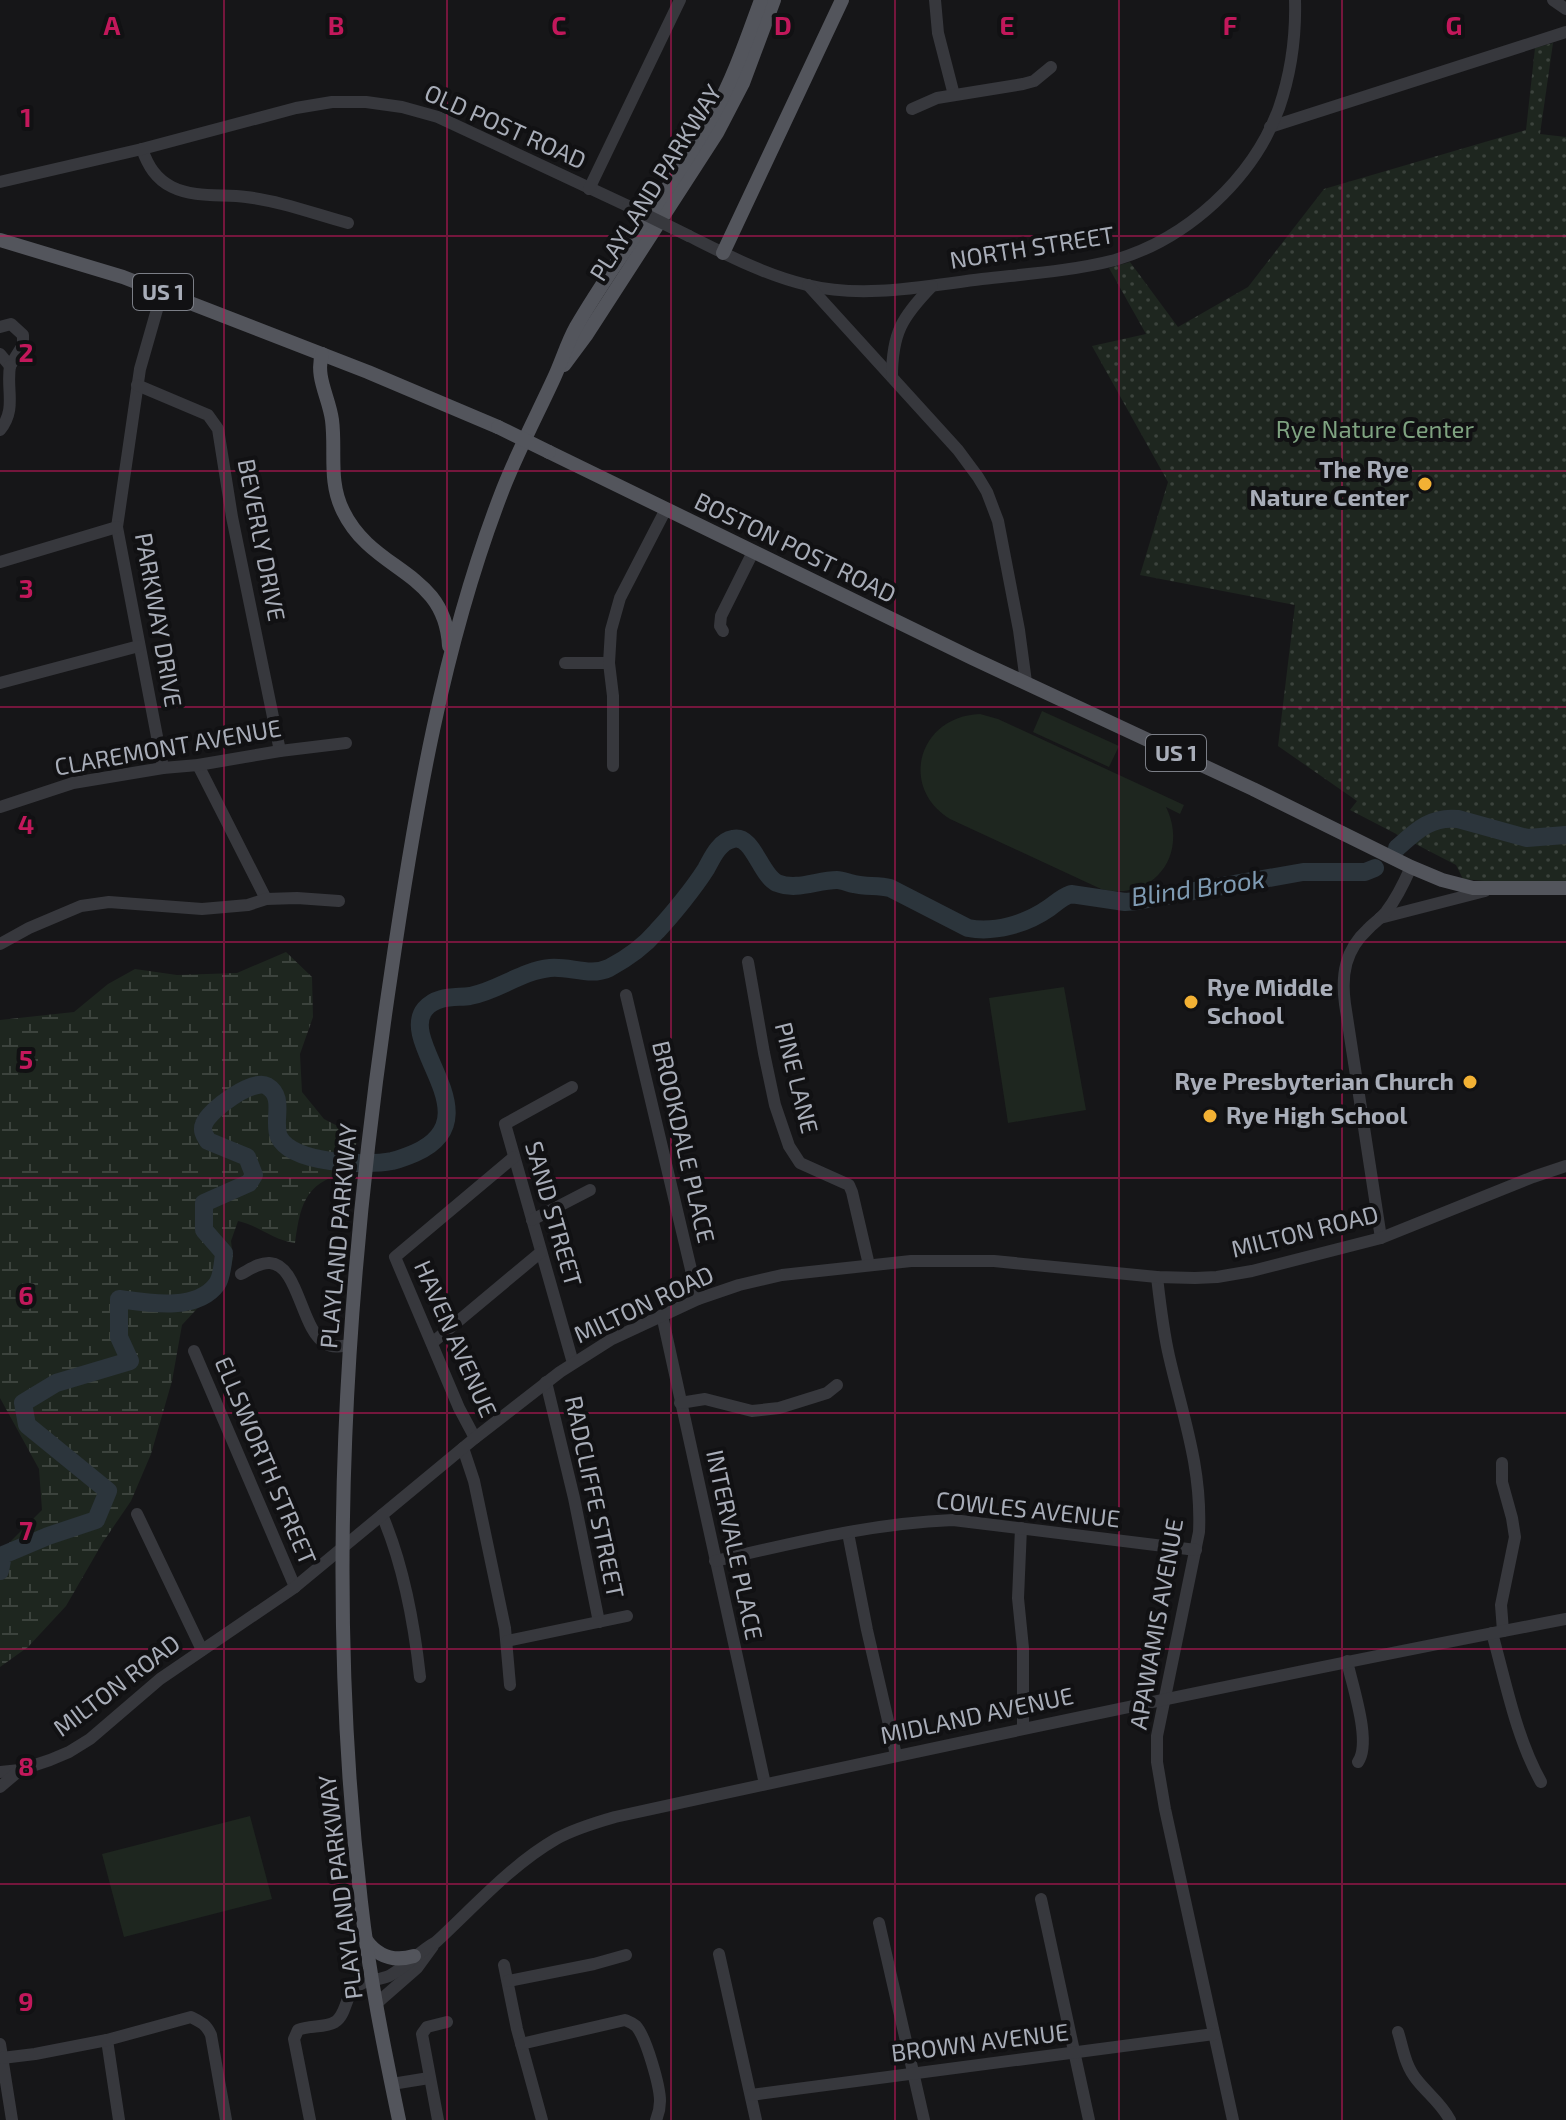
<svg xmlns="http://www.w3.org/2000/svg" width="1566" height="2120" viewBox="0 0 1566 2120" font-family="'Exo 2',sans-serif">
<defs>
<pattern id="wetland-marsh" width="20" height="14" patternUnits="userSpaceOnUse" patternTransform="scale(2)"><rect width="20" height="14" fill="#1e261f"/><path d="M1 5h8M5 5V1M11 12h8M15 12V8" fill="none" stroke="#3c433d"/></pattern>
<pattern id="park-dots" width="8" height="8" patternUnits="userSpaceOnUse" patternTransform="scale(2)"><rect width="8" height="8" fill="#1e261f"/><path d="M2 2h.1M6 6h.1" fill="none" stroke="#3c433d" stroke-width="1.8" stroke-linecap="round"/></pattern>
</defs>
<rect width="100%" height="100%" fill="#161618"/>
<path fill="url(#wetland-marsh)" d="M286,952L312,977L313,1017L300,1054L302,1092L324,1119L357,1136L353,1171C307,1181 301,1199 295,1243C274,1241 258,1225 238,1221L231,1241L233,1258L229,1274L182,1325L172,1381L151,1454L131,1501L103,1542L66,1606L28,1647L0,1667V1552L42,1510L39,1469L0,1398V1020L74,1012L108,984L135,969L177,975L237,973Z"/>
<polygon fill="url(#park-dots)" points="1553,43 1540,134 1566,137 1566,882 1506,883 1463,879 1456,865 1350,810 1357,801 1278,746 1295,605 1140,575 1168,482 1092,346 1146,334 1109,268 1130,262 1178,327 1248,287 1324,189 1526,130 1535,48"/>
<g fill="#1e261f">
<polygon points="1042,711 1119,746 1109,767 1033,732"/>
<path d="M980,714L998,719L1184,805L1180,814L1166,807C1189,854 1154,902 1101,889L950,819C898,787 919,716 980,714Z"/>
<polygon points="1064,987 1086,1110 1008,1123 989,998"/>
<polygon points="250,1816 272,1899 124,1937 102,1854"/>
</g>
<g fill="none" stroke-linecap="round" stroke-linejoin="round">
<g stroke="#2c353c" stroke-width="18">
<path d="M1397,848C1416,831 1431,816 1458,819L1527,838L1566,835"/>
<path d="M0,1571L3,1555L48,1536L96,1520L108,1491L27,1425L23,1403L56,1383L130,1361L119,1337V1299C148,1303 197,1312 217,1284C222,1277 223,1262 224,1253L204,1230V1203L249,1183L254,1175L247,1157L208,1141C205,1136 201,1131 204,1124C209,1110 253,1078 267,1086C286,1097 272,1121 279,1137C292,1164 366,1166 392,1161C400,1159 408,1156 415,1153C494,1118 397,1043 425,1009C437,995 455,998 470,996C498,991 521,971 550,968C570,966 590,977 609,968C626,959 645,945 657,931C672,915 694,888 706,869C710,862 713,855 718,849C722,844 727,840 733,839C753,834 760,875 777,883C797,891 817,880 837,880C843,880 848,883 854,884C866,887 878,885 890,888L968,928C995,933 1026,924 1049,908C1056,903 1062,897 1071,894L1125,902L1137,901L1303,872H1365L1375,868"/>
</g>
<g stroke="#37383d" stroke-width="12">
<polyline points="935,0 938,33 954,95"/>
<polyline points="1553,0 1566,9"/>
<polyline points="912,109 937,98 1023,84 1034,81 1051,67"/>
<polyline points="1270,127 1566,32"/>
<path d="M142,149C148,166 156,179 172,187C194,198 222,194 246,197C280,201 315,214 348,223"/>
<polyline points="0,182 142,149 296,108 332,102 366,102 402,107 438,117 628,206"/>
<polyline points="589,189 680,0"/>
<path d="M689,236C727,255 765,275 807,285C864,299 925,286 982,279C1026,274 1072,271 1115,260C1187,239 1253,179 1279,108C1291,73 1296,36 1295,0"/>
<polyline points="808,285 958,450 978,477 987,492 998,521 1019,630 1026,682"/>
<polyline points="162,292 140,369 117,527 163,768"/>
<polyline points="0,327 11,324 23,335 23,345 10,366 0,354"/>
<path d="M892,377C892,333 902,317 932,286"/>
<polyline points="137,385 208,415 218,429 232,517 280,751"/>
<path d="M0,430C17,409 6,390 10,366"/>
<polyline points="0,562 117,527"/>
<polyline points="723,631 720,626 721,616 753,552"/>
<polyline points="565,663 609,663"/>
<polyline points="0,683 139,646"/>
<polyline points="198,765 266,899"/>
<polyline points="613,766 613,696 609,663 611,630 620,598 666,509"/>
<polyline points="0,807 73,783 163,768 198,765 280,751 346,743"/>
<polyline points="1380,918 1485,891"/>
<polyline points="0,944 29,928 81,906 109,902 202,909 248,905 266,899 297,898 339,901"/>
<polyline points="748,962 764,1053 775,1105 789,1146 800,1163 849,1185 852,1192 869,1265"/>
<polyline points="626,995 698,1299"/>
<polyline points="572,1087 505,1124 573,1363"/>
<polyline points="532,1220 590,1190"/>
<path d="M1381,1238L1345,1004C1341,975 1345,950 1368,929C1374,923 1381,918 1386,912C1397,898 1404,883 1411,867"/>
<path d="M241,1274C249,1270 260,1262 270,1263C299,1265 301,1331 326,1344C333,1348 342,1346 351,1345"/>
<path d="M1157,1277C1160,1303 1163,1330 1169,1356C1183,1417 1202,1468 1199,1532L1157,1736V1762L1165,1809L1233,2120"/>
<polyline points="662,1315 765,1784"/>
<polyline points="432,1343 541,1252"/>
<polyline points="194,1351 295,1587"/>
<polyline points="546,1382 574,1498 599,1622"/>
<polyline points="680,1403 705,1399 752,1411 779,1408 827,1393 837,1385"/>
<polyline points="475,1438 459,1408 395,1257 514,1157"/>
<polyline points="463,1448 474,1481 505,1628 510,1685"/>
<polyline points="1502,1463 1502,1482 1512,1518 1515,1537 1501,1605 1503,1631"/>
<polyline points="137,1514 202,1650"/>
<path d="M382,1515C404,1566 414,1622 420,1677"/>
<polyline points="1021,1528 1018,1598 1023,1648 1023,1728"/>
<polyline points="848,1533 867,1630 896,1755"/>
<path d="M715,1561C793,1543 872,1523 953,1520L1196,1550"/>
<path d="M1492,1633C1506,1683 1516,1737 1541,1782"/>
<polyline points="507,1641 627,1616"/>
<path d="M1347,1661C1352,1685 1372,1742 1358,1762"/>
<polyline points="0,1772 20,1770 50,1760 69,1752 90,1739 160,1679 295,1587 475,1438 560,1372 612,1339 698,1299 739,1285 782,1275 911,1261 994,1261 1157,1277 1195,1278 1217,1277 1252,1271 1381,1238 1533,1177 1566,1166"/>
<polyline points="0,1787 20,1770"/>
<polyline points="1041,1899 1089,2120"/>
<polyline points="879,1923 924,2120"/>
<polyline points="719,1954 756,2120"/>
<polyline points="504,1965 517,2029 542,2120"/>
<polyline points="508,1981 594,1964 626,1955"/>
<polyline points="377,2003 417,1968 433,1946"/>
<path d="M1398,2032C1403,2048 1405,2066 1417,2080C1428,2094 1441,2103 1450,2120"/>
<polyline points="107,2040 119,2120"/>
<polyline points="0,2044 12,2120"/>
<path d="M521,2044L625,2020C630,2022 631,2022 636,2026C646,2037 660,2086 660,2101C660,2108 659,2113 656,2120"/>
<path d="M2,2058L35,2054L107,2040L191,2017C201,2022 206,2024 211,2035L226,2120"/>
<polyline points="392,2084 429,2078"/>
<polyline points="751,2095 1214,2034"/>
<path d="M310,2120L294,2039L298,2030C309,2025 325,2028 335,2022C346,2015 345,1998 354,1989C364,1979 377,1981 389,1976C405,1968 419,1951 436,1942C474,1907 511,1865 556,1839C574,1829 594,1823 615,1817C931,1748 1248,1680 1566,1619"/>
<polyline points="438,2120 422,2034 427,2027 447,2022"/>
</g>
<g stroke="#53555c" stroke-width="14">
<polyline points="0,240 123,277 368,372 498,427"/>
<polyline points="723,253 842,0"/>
<path d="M322,354C315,377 329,397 332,420C336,451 328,481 343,511C373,573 445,570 449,646"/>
<polyline points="564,365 587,334 717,133 743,83 774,0"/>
<polyline points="549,452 972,658 1253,789 1411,867 1442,880 1473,888 1566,888"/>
<path d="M366,1940C378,1957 394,1962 414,1956"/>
<path d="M399,2120C384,2048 369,1975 361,1902C325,1593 345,1280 391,974C415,810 443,643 503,489C518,451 537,415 554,378C562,361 567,343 576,327C619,253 673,187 714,113C734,77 747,38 761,0"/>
</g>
<polyline stroke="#37383d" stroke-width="12" points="628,206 689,236"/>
<polyline stroke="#53555c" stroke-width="14" points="498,427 549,452"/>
</g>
<path fill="none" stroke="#c2185b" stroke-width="2" stroke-opacity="0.55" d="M224,0V2120M447,0V2120M671,0V2120M895,0V2120M1119,0V2120M1342,0V2120M0,236H1566M0,471H1566M0,707H1566M0,942H1566M0,1178H1566M0,1413H1566M0,1649H1566M0,1884H1566"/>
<g fill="#f2b134" stroke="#111113" stroke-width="3">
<circle cx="1425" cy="484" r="8"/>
<circle cx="1191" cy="1002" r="8"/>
<circle cx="1470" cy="1082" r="8"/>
<circle cx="1210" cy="1116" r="8"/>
</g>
<g text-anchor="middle" stroke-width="8" stroke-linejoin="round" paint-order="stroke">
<g fill="#111113" stroke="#7b7e86" stroke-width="2">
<rect x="133" y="274" width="60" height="36" rx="6"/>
<rect x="1146" y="735" width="60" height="36" rx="6"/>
</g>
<g font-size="22" font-weight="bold" fill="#a8adb8">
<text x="163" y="300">US 1</text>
<text x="1176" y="761">US 1</text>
</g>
<g font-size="24" fill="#a8adb8" stroke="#111113">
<text transform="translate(505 127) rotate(24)" y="8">OLD POST ROAD</text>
<text transform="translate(656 183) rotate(-58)" y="8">PLAYLAND PARKWAY</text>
<text transform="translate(1032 248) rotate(-9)" y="8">NORTH STREET</text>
<text transform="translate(261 540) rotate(79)" y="8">BEVERLY DRIVE</text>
<text transform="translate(795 548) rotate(26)" y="8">BOSTON POST ROAD</text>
<text transform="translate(158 620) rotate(80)" y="8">PARKWAY DRIVE</text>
<text transform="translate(168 748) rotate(-10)" y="8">CLAREMONT AVENUE</text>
<text transform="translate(796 1078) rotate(76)" y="8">PINE LANE</text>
<text transform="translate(683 1142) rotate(77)" y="8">BROOKDALE PLACE</text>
<text transform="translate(553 1214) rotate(74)" y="8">SAND STREET</text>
<text transform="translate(1305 1232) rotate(-14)" y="8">MILTON ROAD</text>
<text transform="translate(339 1236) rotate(-85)" y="8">PLAYLAND PARKWAY</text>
<text transform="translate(644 1305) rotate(-25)" y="8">MILTON ROAD</text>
<text transform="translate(455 1339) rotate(66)" y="8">HAVEN AVENUE</text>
<text transform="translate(265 1461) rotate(67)" y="8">ELLSWORTH STREET</text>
<text transform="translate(594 1497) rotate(78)" y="8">RADCLIFFE STREET</text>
<text transform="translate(1028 1510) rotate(6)" y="8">COWLES AVENUE</text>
<text transform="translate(734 1545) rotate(78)" y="8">INTERVALE PLACE</text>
<text transform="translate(1157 1624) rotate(-80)" y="8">APAWAMIS AVENUE</text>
<text transform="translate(117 1686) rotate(-37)" y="8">MILTON ROAD</text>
<text transform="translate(977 1716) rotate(-12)" y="8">MIDLAND AVENUE</text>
<text transform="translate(341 1887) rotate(-97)" y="8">PLAYLAND PARKWAY</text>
<text transform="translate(980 2043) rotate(-7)" y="8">BROWN AVENUE</text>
</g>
<g font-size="24" fill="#7fa381" stroke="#111113">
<text x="1375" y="438">Rye Nature Center</text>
</g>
<g font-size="24" font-weight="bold" fill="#a8adb8" stroke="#111113" text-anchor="end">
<text x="1409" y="478">The Rye<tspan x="1409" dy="28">Nature Center</tspan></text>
<text x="1207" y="996" text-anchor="start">Rye Middle<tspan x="1207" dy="28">School</tspan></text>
<text x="1454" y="1090">Rye Presbyterian Church</text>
<text x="1226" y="1124" text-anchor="start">Rye High School</text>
</g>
<g font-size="26" font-style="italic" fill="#7f9bb3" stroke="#111113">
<text transform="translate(1198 888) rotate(-8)" y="9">Blind Brook</text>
</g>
</g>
<g font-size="26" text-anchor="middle" font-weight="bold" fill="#c2185b" stroke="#111113" stroke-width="8" stroke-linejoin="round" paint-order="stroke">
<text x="112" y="35">A</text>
<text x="336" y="35">B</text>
<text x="559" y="35">C</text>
<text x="783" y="35">D</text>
<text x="1007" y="35">E</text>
<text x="1230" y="35">F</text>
<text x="1454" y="35">G</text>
<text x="26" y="127">1</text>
<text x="26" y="362">2</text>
<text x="26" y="598">3</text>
<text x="26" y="834">4</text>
<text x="26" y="1069">5</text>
<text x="26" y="1305">6</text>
<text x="26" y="1540">7</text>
<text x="26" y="1776">8</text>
<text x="26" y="2011">9</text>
</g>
</svg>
